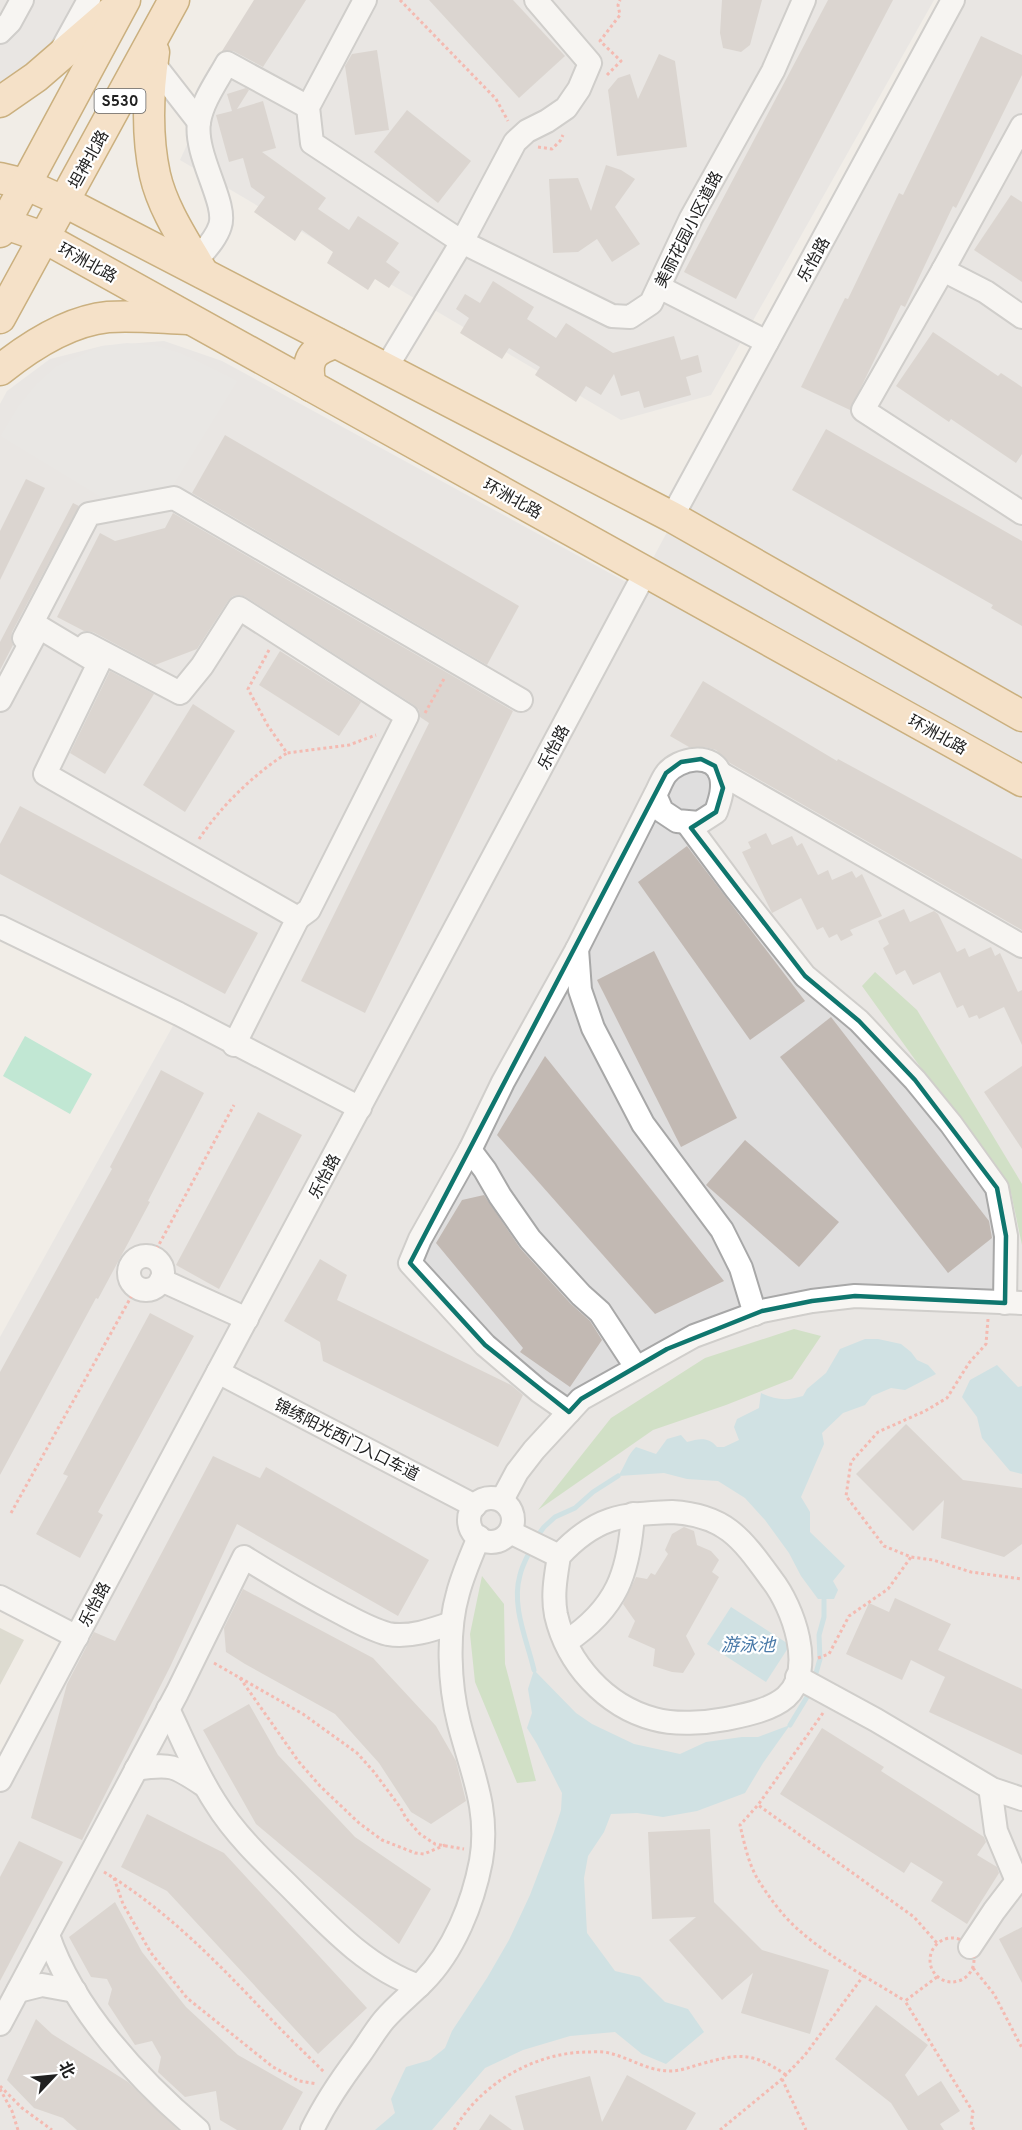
<svg xmlns="http://www.w3.org/2000/svg" width="1022" height="2130" viewBox="0 0 1022 2130" font-family="Overpass,'Noto Sans SC',sans-serif">
<rect width="100%" height="100%" fill="#f1ede7"/>
<g fill="#dfdede">
<polygon points="0,0 81,0 51,58 0,97"/>
<polygon points="254,0 934,0 711,395 621,420 180,160"/>
<polygon points="953,0 1022,0 1022,2130 0,2130 0,1780 76,1637 0,1597 0,1337 179,1015 0,926 0,404 7,391 50,359 102,346 164,341 222,361 637,588"/>
</g>
<polygon fill="#c6c5b3" points="0,1628 24,1640 0,1685"/>
<g fill="#acd09d">
<polygon points="875,972 917,1010 1022,1184 1022,1245 1011,1193 862,986"/>
<polygon points="794,1329 821,1336 792,1379 726,1405 653,1430 538,1510 611,1418 705,1358"/>
<polygon points="482,1576 504,1604 505,1664 536,1781 517,1783 475,1682 470,1634"/>
</g>
<polygon fill="#87dfbb" points="25,1036 92,1074 70,1114 3,1076"/>
<polygon fill="#e1e1e1" points="127,343 156,346 182,354 237,381 171,488 103,498 1,436 19,406 37,384 56,367 102,346"/>
<g fill="#a8d3de">
<path d="M865,1339H878L901,1344L911,1352L917,1360L928,1365L936,1374L905,1390L891,1388L872,1396L865,1405L843,1413L822,1433L824,1444L801,1497L810,1512V1532L845,1566L833,1581L838,1590L834,1599H818L801,1576L789,1553L765,1520L745,1498L718,1481L687,1479L664,1473L618,1476C625,1467 627,1455 636,1447L656,1454L667,1439L681,1435L687,1442C699,1439 708,1436 717,1447H724L739,1440L734,1427L737,1419L759,1408L761,1393C776,1400 787,1401 803,1396L807,1389L826,1373L840,1349Z"/>
<polygon points="997,1365 1018,1387 1022,1386 1022,1474 1010,1471 982,1438 977,1417 962,1397 970,1380"/>
<polygon points="731,1607 790,1645 766,1682 707,1644"/>
<polygon points="534,1670 576,1713 592,1724 634,1744 680,1754 706,1742 742,1737 758,1737 790,1725 763,1763 745,1793 697,1811 663,1817 637,1813 611,1814 604,1832 588,1856 584,1878 587,1933 615,1971 640,1977 665,2002 688,2009 704,2032 666,2064 642,2054 615,2032 570,2036 523,2050 485,2068 432,2130 375,2130 395,2113 391,2099 406,2067 430,2060 445,2048 452,2031 487,1978 509,1940 530,1895 554,1832 561,1810 562,1793 537,1744 527,1728 532,1713 528,1689"/>
</g>
<g fill="none" stroke-linecap="round" stroke-linejoin="round">
<g stroke="#a8d3de" stroke-width="5">
<polyline points="536,1538 544,1527 555,1517 575,1508 593,1492 618,1476"/>
<path d="M531,1549C527,1557 522,1566 520,1575C511,1606 527,1640 534,1670"/>
<polyline points="814,1680 820,1659 819,1635 824,1617 824,1600"/>
<polyline points="790,1725 810,1692"/>
</g>
</g>
<g fill="#c2b9b3">
<polygon points="254,0 306,0 263,67 233,51 222,51"/>
<polygon points="429,0 513,0 565,56 519,98"/>
<polygon points="722,0 762,0 750,45 741,52 723,48 720,33"/>
<polygon points="828,0 893,0 736,299 684,272"/>
<polygon points="981,36 1022,55 1022,75 956,208 953,206 905,307 901,305 850,410 801,387 845,298 848,299 899,193 903,195"/>
<polygon points="377,50 389,130 355,135 345,66 352,54"/>
<polygon points="659,54 675,61 687,147 617,156 608,90 618,78 630,74 638,99"/>
<polygon points="246,88 249,90 237,109 263,101 276,148 262,152 326,198 318,209 349,230 358,216 399,243 386,262 400,272 389,288 375,279 368,290 327,263 333,252 302,230 295,241 254,212 265,197 251,187 243,158 229,162 216,115 232,111 227,94"/>
<polygon points="407,110 471,161 438,203 374,152"/>
<polygon points="606,165 621,170 635,179 615,207 640,244 612,262 597,239 578,252 553,253 549,179 578,178 591,211"/>
<polygon points="1011,195 1022,202 1022,282 974,250"/>
<polygon points="493,281 534,307 527,319 556,338 566,323 613,353 674,336 681,360 698,355 702,372 686,377 691,395 644,408 639,391 621,396 614,374 601,395 586,386 576,402 535,375 540,367 509,348 502,359 460,333 469,318 456,309 465,294 480,303"/>
<polygon points="933,332 998,376 1001,373 1022,387 1022,454 1016,463 951,419 949,422 896,386"/>
<polygon points="826,429 1022,541 1022,626 991,608 993,605 792,490"/>
<polygon points="225,435 519,606 487,665 192,493"/>
<polygon points="26,479 45,488 0,580 0,531"/>
<polygon points="73,503 79,506 12,632 11,639 13,645 0,670 0,642"/>
<polygon points="173,513 513,711 365,1013 301,981 429,723 420,717 419,710 414,705 246,597 240,595 233,596 228,601 197,649 155,665 93,632 84,631 57,617 100,533 115,541 165,528"/>
<polygon points="280,651 361,702 339,736 259,685"/>
<polygon points="110,671 154,694 105,774 70,753"/>
<polygon points="703,681 837,761 838,759 1022,859 1022,930 730,763 716,750 705,747 689,747 670,736"/>
<polygon points="193,704 235,731 185,812 143,785"/>
<polygon points="20,806 258,933 225,994 0,874 0,844"/>
<polygon points="766,833 772,845 792,836 797,846 802,843 818,875 828,870 832,880 852,871 856,878 862,874 882,916 850,930 853,935 841,941 837,934 829,938 823,927 817,930 801,898 772,913 742,852 751,848 748,842"/>
<polygon points="687,846 805,1001 750,1040 638,882"/>
<polygon points="904,909 910,922 934,911 938,914 957,952 965,948 969,957 991,947 995,956 1000,953 1018,992 1022,990 1022,1045 1004,1007 979,1019 977,1015 969,1018 963,1005 957,1008 940,972 913,985 905,970 896,975 883,948 889,944 878,921"/>
<polygon points="654,951 737,1118 681,1147 597,980"/>
<polygon points="831,1017 989,1221 992,1238 948,1273 780,1057"/>
<polygon points="545,1056 724,1281 655,1314 497,1135"/>
<polygon points="1022,1066 1022,1149 984,1092"/>
<polygon points="161,1070 204,1093 148,1201 150,1202 127,1245 98,1299 96,1298 0,1475 0,1372 112,1169 110,1167"/>
<polygon points="258,1112 302,1135 219,1289 176,1265"/>
<polygon points="745,1140 839,1222 799,1267 706,1185"/>
<polygon points="484,1195 520,1248 571,1304 590,1321 602,1340 570,1387 520,1352 523,1348 436,1243 462,1200"/>
<polygon points="320,1259 347,1275 337,1300 511,1385 523,1395 498,1447 323,1361 320,1342 284,1321"/>
<polygon points="150,1313 194,1336 98,1512 103,1515 80,1558 36,1534 68,1476 63,1474"/>
<polygon points="906,1424 963,1480 1022,1488 1022,1544 1004,1557 941,1538 944,1500 913,1531 856,1474"/>
<polygon points="213,1456 260,1478 266,1467 429,1560 398,1616 237,1524 170,1667 82,1840 31,1818 67,1684 94,1632 115,1641"/>
<polygon points="684,1527 694,1531 697,1545 711,1551 719,1560 712,1572 719,1577 686,1636 695,1654 683,1673 672,1672 653,1666 655,1649 628,1637 635,1621 623,1604 636,1577 647,1579 651,1573 655,1575 668,1554 665,1550 672,1534"/>
<polygon points="243,1589 373,1658 436,1726 456,1761 466,1801 431,1824 411,1812 379,1763 335,1714 245,1664 226,1652 224,1628"/>
<polygon points="895,1598 951,1624 938,1650 1022,1689 1022,1755 929,1712 945,1677 911,1660 902,1680 846,1654 869,1603 889,1612"/>
<polygon points="249,1704 278,1755 355,1837 431,1889 399,1944 256,1824 203,1730"/>
<polygon points="822,1728 884,1767 881,1771 984,1837 986,1842 977,1855 997,1867 999,1873 967,1924 931,1901 943,1882 911,1862 904,1873 780,1794"/>
<polygon points="147,1814 224,1853 367,2008 318,2054 167,1891 121,1867"/>
<polygon points="710,1829 714,1902 762,1950 829,1970 810,2034 741,2013 753,1973 722,2000 669,1940 696,1917 652,1919 648,1832"/>
<polygon points="19,1841 63,1862 0,1981 0,1877"/>
<polygon points="115,1902 142,1952 186,2007 238,2055 303,2092 282,2130 237,2130 220,2120 216,2091 185,2097 158,2072 161,2057 152,2041 135,2045 108,2004 112,1989 107,1979 91,1977 69,1937"/>
<polygon points="1022,1927 1022,1983 999,1939"/>
<polygon points="876,2005 928,2045 905,2075 918,2096 941,2081 960,2111 940,2124 944,2130 908,2130 891,2103 835,2059"/>
<polygon points="36,2019 52,2034 128,2082 178,2130 77,2130 63,2118 34,2108 7,2080"/>
<polygon points="627,2075 696,2113 686,2130 524,2130 515,2096 590,2076 602,2122"/>
<polygon points="490,2114 512,2130 479,2130"/>
</g>
<g fill="none" stroke-linecap="round" stroke-linejoin="round">
<g stroke="#a8a8a8" stroke-width="26">
<g id="minor">
<polyline points="365,0 308,107 312,143 462,242 386,368"/>
<polyline points="536,0 590,63 579,89 566,108 547,121 527,131 515,142 462,242 612,316 630,317 651,303 691,218 773,71 804,0"/>
<polyline points="0,32 10,22 22,0"/>
<polyline points="62,49 89,0"/>
<polyline points="153,63 199,122"/>
<polyline points="1022,126 943,270 863,410 1022,513"/>
<path d="M196,261C204,251 216,239 220,226C228,203 194,156 199,122C202,102 217,81 227,63L308,107"/>
<polyline points="943,270 986,292 1022,317"/>
<polyline points="659,287 767,342"/>
<polyline points="672,517 953,0"/>
<polyline points="24,638 89,514 174,498 521,700"/>
<polyline points="87,644 180,693 202,666 239,608 407,716 309,910 298,918"/>
<polyline points="0,700 39,627 99,663 45,774 298,918 234,1045"/>
<polyline points="720,773 1022,946"/>
<polyline points="687,823 736,889 805,976 859,1021 915,1080 951,1124 997,1188 1006,1236 1005,1303"/>
<polyline points="0,927 179,1014 360,1108"/>
<polyline points="577,949 580,990 593,1028 643,1124 722,1230 741,1268 755,1314"/>
<polyline points="470,1150 485,1170 500,1196 530,1239 581,1295 600,1312 636,1367"/>
<circle cx="146" cy="1273" r="17"/>
<polyline points="161,1280 247,1319"/>
<polyline points="218,1372 475,1506"/>
<path d="M569,1412L539,1391L485,1345L410,1263L420,1239L470,1150L503,1082L577,949L655,795C659,788 662,779 666,774C678,758 714,751 721,776C724,789 720,800 716,812L699,823L677,821L662,811L655,795"/>
<circle cx="491" cy="1520" r="22"/>
<polyline points="502,1500 517,1472 534,1450 581,1399 694,1336 762,1311 812,1301 855,1296 1022,1303"/>
<path d="M672,1512C726,1515 742,1539 772,1580C793,1607 816,1670 786,1697C771,1710 745,1715 726,1719C705,1723 675,1725 654,1719C605,1706 567,1663 556,1615C552,1595 556,1575 559,1556C595,1517 621,1514 672,1512Z"/>
<polyline points="510,1532 559,1556"/>
<polyline points="0,1597 77,1637"/>
<path d="M566,1642C617,1608 629,1573 633,1514"/>
<polyline points="797,1677 876,1720 992,1789 1022,1799"/>
<path d="M168,1709C183,1740 196,1773 215,1802C234,1833 261,1859 287,1884C326,1923 366,1968 419,1986"/>
<path d="M136,1769C172,1763 175,1766 205,1786"/>
<polyline points="0,1780 646,571"/>
<polyline points="991,1794 996,1831 1017,1881 1022,1882"/>
<path d="M48,1935C73,2009 139,2080 198,2130"/>
<polyline points="970,1947 994,1911 1017,1881"/>
<polyline points="18,1991 42,1985 75,1991"/>
<path d="M0,2024L177,1693L244,1557C276,1577 308,1596 341,1613C356,1621 372,1630 388,1634C409,1638 432,1630 452,1623"/>
<path d="M312,2130C325,2103 340,2081 358,2057C367,2045 374,2032 384,2020C396,2006 410,1995 423,1982C454,1951 473,1903 481,1861C490,1809 471,1771 459,1723C449,1684 447,1631 458,1593C463,1574 471,1556 479,1537"/>
</g>
</g>
<g stroke="#9c6601" stroke-width="33">
<g id="major">
<path d="M154,52C148,93 146,134 155,175C163,210 186,243 203,273"/>
<polyline points="0,102 36,77 110,13"/>
<polyline points="0,178 25,184 65,202 672,517 1022,716"/>
<polyline points="0,222 43,237 1022,781"/>
<polyline points="0,232 125,0"/>
<polyline points="0,318 174,0"/>
<path d="M0,370C30,346 68,321 108,317C133,315 161,318 187,319"/>
<path d="M311,386C305,360 311,350 336,343"/>
</g>
</g>
<g stroke="#f97c70" stroke-width="3" stroke-dasharray="3 3" stroke-linecap="butt">
<polyline points="400,0 496,99 508,121"/>
<polyline points="607,75 621,61 600,41 620,15 618,5 620,0"/>
<polyline points="538,147 552,149 560,141 563,135"/>
<polyline points="269,650 248,689 268,726 287,753 349,745 376,735"/>
<polyline points="425,713 445,677"/>
<path d="M199,839C222,805 253,775 287,753"/>
<polyline points="148,1265 234,1105"/>
<polyline points="988,1319 986,1344 969,1363 947,1398 925,1411 878,1432 851,1462 846,1496 884,1546 911,1557 933,1560 971,1572 1022,1579"/>
<polyline points="11,1513 141,1279"/>
<polyline points="818,1658 829,1654 849,1616 888,1589 911,1557"/>
<polyline points="214,1663 303,1714 357,1753 374,1772 400,1807 406,1818 420,1834 435,1844 464,1849"/>
<polyline points="240,1678 299,1762 320,1786 359,1823 382,1840 415,1853 424,1854 445,1845"/>
<polyline points="823,1713 758,1805 914,1917 937,1943"/>
<path d="M757,1806L740,1825C744,1842 748,1862 757,1878C768,1896 784,1918 801,1932C832,1959 870,1979 905,2001"/>
<path d="M104,1872C167,1910 219,1964 269,2017C287,2036 306,2054 325,2073"/>
<polyline points="114,1878 123,1904 151,1953 187,1998 273,2067 299,2081 317,2084"/>
<circle cx="952" cy="1960" r="22"/>
<polyline points="973,1968 994,1994 1022,2048"/>
<polyline points="937,1977 905,2001 973,2112 971,2125 974,2130"/>
<polyline points="782,2079 806,2130"/>
<polyline points="0,2086 22,2108 52,2130"/>
<polyline points="0,2089 12,2111 18,2130"/>
<path d="M454,2130C480,2084 534,2053 586,2052C593,2052 602,2051 609,2053C630,2058 648,2071 670,2071C681,2071 690,2067 701,2064C739,2053 753,2052 786,2075"/>
<polyline points="720,2130 782,2079 805,2055 864,1975"/>
</g>
<use href="#minor" stroke="#fff" stroke-width="22"/>
<use href="#major" stroke="#fbd3a2" stroke-width="30"/>
</g>
<path d="M0 0H1022V2130H0ZM701,759L715,766L723,788L716,812L691,828L805,976L859,1021L915,1080L997,1188L1006,1236L1005,1303L855,1296L812,1301L762,1311L667,1349L581,1399L569,1412L485,1345L410,1263L666,773L681,762Z" fill="#f1ede7" fill-opacity=".55" fill-rule="evenodd"/>
<path fill="none" stroke="#0f766e" stroke-width="4.5" stroke-linejoin="round" d="M701,759L715,766L723,788L716,812L691,828L805,976L859,1021L915,1080L997,1188L1006,1236L1005,1303L855,1296L812,1301L762,1311L667,1349L581,1399L569,1412L485,1345L410,1263L666,773L681,762Z"/>
<g text-anchor="middle" stroke-width="4.5" stroke-linejoin="round" paint-order="stroke">
<rect fill="#fff" stroke="#646464" stroke-width="1.5" x="94.5" y="89" width="51" height="24" rx="4.5"/>
<g font-size="15" font-weight="bold" fill="#212121">
<text x="120" y="106">S530</text>
</g>
<g font-size="16" fill="#212121" stroke="#fff">
<text transform="translate(88 159) rotate(-61)" y="6">坦神北路</text>
<text transform="translate(688 229) rotate(-63)" y="6">美丽花园小区道路</text>
<text transform="translate(813 259) rotate(-61)" y="6">乐怡路</text>
<text transform="translate(88 262) rotate(29)" y="6">环洲北路</text>
<text transform="translate(513 498) rotate(29)" y="6">环洲北路</text>
<text transform="translate(938 734) rotate(29)" y="6">环洲北路</text>
<text transform="translate(553 747) rotate(-62)" y="6">乐怡路</text>
<text transform="translate(324 1176) rotate(-62)" y="6">乐怡路</text>
<text transform="translate(347 1439) rotate(27)" y="6">锦绣阳光西门入口车道</text>
<text transform="translate(94 1604) rotate(-62)" y="6">乐怡路</text>
</g>
<g font-size="18" font-style="italic" fill="#4a7aa8" stroke="#fff">
<text x="748" y="1651">游泳池</text>
</g>
</g>
<g transform="translate(54 2076) rotate(64)" stroke="#ffffff" stroke-width="4.5" paint-order="stroke">
<path d="M0-4.5L10 22L0 15L-10 22Z" fill="#212121"/>
<text y="-9" font-size="16" font-weight="bold" text-anchor="middle" fill="#212121">北</text>
</g>
</svg>
